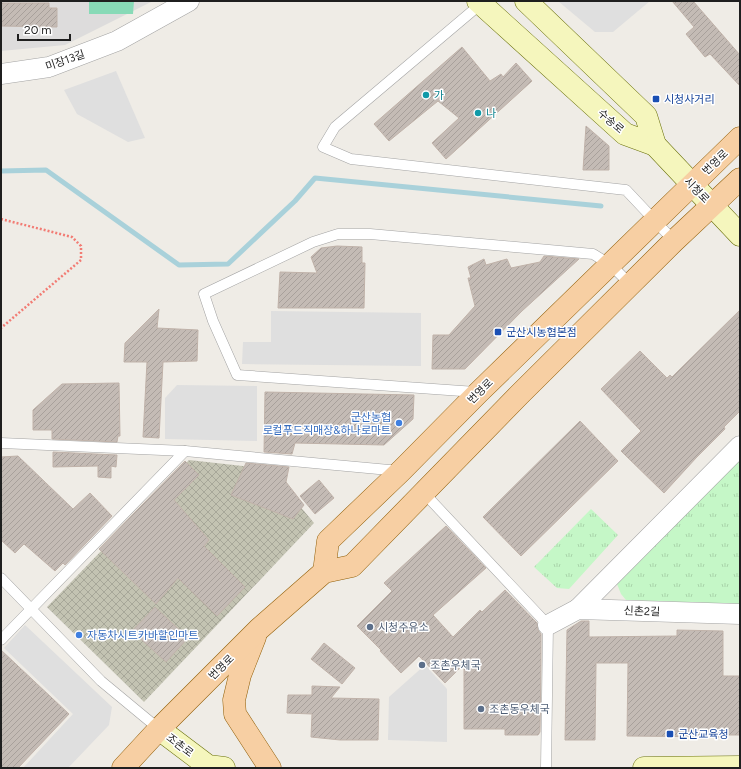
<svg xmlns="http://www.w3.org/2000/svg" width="741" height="769" viewBox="0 0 741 769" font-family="Figtree,'Noto Sans KR',sans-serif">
<defs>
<pattern id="construction-cross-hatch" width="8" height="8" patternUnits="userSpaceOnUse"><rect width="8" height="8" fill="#c3c3b2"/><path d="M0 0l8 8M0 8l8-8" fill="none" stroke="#a7a799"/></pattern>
<pattern id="park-tufts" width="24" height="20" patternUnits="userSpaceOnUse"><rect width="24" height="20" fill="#c5f7c7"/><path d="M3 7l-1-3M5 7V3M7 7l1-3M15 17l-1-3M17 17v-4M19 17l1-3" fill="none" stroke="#a9d3aa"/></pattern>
<pattern id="building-hatch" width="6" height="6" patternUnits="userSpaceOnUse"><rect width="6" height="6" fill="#c4bbb5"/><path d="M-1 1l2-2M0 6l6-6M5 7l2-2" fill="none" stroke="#a8a09b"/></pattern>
</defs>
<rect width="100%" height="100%" fill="#efece6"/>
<polygon fill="#dddcdc" points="1,1 153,1 65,45 1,51"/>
<polygon fill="url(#construction-cross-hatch)" points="189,460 269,469 314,523 144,702 47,607"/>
<g fill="url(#park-tufts)">
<polygon points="740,459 740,604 626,600 621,594 617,584"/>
<polygon points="591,509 618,535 569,589 557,588 534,567"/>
</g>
<polygon fill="#88dab7" points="89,1 134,1 133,14 89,14"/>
<g fill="#dfdfdf">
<polygon points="558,1 650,1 613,32 595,32"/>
<polygon points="116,71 145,138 128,142 77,114 64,90"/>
<polygon points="271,311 421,313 421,366 242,364 243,342 271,342"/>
<polygon points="177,385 257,386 257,441 165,439 165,398"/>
<polygon points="25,625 112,707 109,725 68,768 23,768 73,714 4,648"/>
<polygon points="425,665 447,689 447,742 388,740 389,697"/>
</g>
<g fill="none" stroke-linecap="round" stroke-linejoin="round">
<polyline stroke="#a9d1da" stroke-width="5" points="1,171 46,170 179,265 228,264 295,201 315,178 601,206"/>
</g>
<g fill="url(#building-hatch)" stroke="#c0b2a9">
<polygon points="672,1 693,1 740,55 740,86 710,54 705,57 686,34 694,27"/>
<polygon points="1,3 49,3 49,8 57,8 57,27 1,26"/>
<polygon points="462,47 490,81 501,74 503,77 516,63 532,81 446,159 432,143 459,118 438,101 389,141 374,124"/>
<polygon points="586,126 609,146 609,170 583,170"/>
<polygon points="337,246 362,247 362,263 365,263 364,308 278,308 280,272 317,273 311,257 321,248"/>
<polygon points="544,256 579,259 522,311 465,369 432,369 433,335 449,335 475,306 468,278 471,278 468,267 484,259 486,265 507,259 511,268 540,262"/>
<polygon points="159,309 157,328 198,330 197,361 163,362 159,438 143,437 147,362 124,362 125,343"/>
<polygon points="740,310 740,411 724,427 725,429 696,458 664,493 621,451 641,431 601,389 640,351 667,378 670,375 672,377"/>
<polygon points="119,383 120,436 118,436 117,442 52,439 52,430 33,430 33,410 62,384"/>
<polygon points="265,392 414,395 413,419 384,445 295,443 292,454 264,452"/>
<polygon points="580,421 618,461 521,556 483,517"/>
<polygon points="53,452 117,455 116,467 111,466 111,478 98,477 98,466 53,467"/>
<polygon points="18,456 73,509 90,493 112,516 65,565 63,563 55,571 24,544 15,553 1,540 1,457"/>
<polygon points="185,461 199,475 174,500 209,540 204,546 245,587 217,616 178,578 156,604 99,549"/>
<polygon points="246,463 289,467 286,482 304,505 293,519 231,495"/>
<polygon points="319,480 334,498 315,514 300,496"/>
<polygon points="446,526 486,568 433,615 453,637 480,610 482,612 505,590 537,623 538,630 541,634 541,660 540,732 538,735 505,735 505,729 464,729 464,664 445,683 419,656 401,673 380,651 381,650 357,626 392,591 384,583"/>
<polygon points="155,607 188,638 166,662 132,631"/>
<polygon points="581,621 589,621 589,637 677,636 677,630 723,631 723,676 740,676 740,735 722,735 722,737 627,736 628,663 596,663 595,740 565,740 567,630"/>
<polygon points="324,643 355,668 342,684 311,659"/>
<polygon points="1,650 69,714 18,768 1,768"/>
<polygon points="312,686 340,687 331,698 379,699 378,740 340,740 311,737 312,714 287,713 288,695 312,695"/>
</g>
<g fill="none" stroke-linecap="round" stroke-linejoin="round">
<g stroke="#a3a3a3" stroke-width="11">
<g id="lane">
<polyline points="483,2 335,127 323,147 351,159 626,190 674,241"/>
<polyline points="476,392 237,375 213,321 204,294 313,242 338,234 370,234 593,254 611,265 631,285"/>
<polyline points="1,443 185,451 400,471"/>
<polyline points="424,493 548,625 546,768"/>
<polyline points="1,578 101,681 159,729"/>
<polyline points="1,640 185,451"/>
</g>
</g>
<g stroke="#a3a3a3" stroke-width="21">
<g id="street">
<polyline points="1,74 49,67 117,41 189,1"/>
<polyline points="578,609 740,446"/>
<polyline points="548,625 578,609 740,614"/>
</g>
</g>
<g stroke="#6a710b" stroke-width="23">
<g id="secondary">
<polyline points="478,1 625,134 655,145 646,116 526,1"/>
<polyline points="655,145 740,235"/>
<polyline points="159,729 208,766 224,768"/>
<polyline points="644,768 740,767"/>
</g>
</g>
<g stroke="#925f08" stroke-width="23">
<g id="primary">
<polyline points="324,572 328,541 401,471 478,393 740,138"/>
<polyline points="255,637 240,675 234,700 235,714 270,768"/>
<polyline points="123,768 159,729 259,629 324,572 352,566 519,395 674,241 740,179"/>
</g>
</g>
<polyline stroke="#f27c74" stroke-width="2.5" stroke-dasharray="2 2" stroke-linecap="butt" points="1,219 72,237 81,246 81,260 1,328"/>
<use href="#lane" stroke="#fff" stroke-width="10"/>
<use href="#street" stroke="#fff" stroke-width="20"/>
<use href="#secondary" stroke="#f5f6bd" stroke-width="22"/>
<use href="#primary" stroke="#f7cfa3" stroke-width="22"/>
</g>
<g fill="#0f9aa8" stroke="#fff" stroke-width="1.5">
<circle cx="426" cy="95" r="4"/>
<circle cx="478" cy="113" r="4"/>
</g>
<g fill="#1a4fb4" stroke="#fff" stroke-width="1.5">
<rect x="652" y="95" width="8" height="8" rx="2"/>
<rect x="494" y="328" width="8" height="8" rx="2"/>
<rect x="666" y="730" width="8" height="8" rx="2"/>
</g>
<g fill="#3f7fe0" stroke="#fff" stroke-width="1.5">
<circle cx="399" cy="423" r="4"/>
<circle cx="79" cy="635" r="4"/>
</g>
<g fill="#5c6f8a" stroke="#fff" stroke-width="1.5">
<circle cx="370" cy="627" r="4"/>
<circle cx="422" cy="665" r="4"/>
<circle cx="481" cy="709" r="4"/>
</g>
<g text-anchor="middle" stroke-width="3" stroke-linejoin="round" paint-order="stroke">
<g font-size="11" fill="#1f1f1f" stroke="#fff">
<text transform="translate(65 60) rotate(-19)" y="4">미장13길</text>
<text transform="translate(611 121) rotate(41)" y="4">수송로</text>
<text transform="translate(715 162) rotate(-44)" y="4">번영로</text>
<text transform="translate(697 190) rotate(46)" y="4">시청로</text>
<text transform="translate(480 391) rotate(-45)" y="4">번영로</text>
<text transform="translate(642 611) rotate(2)" y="4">신촌2길</text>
<text transform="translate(221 667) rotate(-45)" y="4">번영로</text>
<text transform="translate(180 745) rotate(37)" y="4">조촌로</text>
</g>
<g font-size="11" fill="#0d838f" stroke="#fff" text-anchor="start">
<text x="434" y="99">가</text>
<text x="486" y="117">나</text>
</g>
<g font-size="11" fill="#164399" stroke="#fff" text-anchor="start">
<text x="664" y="103">시청사거리</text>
<text x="506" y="336">군산시농협본점</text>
<text x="678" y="738">군산교육청</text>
</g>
<g font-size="11" fill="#366cbe" stroke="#fff" text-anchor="end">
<text x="391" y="421">군산농협<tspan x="391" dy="13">로컬푸드직매장&amp;하나로마트</tspan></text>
<text x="87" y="639" text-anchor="start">자동차시트카바할인마트</text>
</g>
<g font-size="11" fill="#4e5e75" stroke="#fff" text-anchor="start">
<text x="378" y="631">시청주유소</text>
<text x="430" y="669">조촌우체국</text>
<text x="489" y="713">조촌동우체국</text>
</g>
</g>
<rect width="741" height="769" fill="none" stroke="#1f1f1f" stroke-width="4"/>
<path d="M18 34v6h52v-6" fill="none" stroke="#1f1f1f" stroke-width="2"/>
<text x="24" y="34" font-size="12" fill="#1f1f1f" stroke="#ffffff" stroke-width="3" paint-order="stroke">20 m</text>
</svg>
